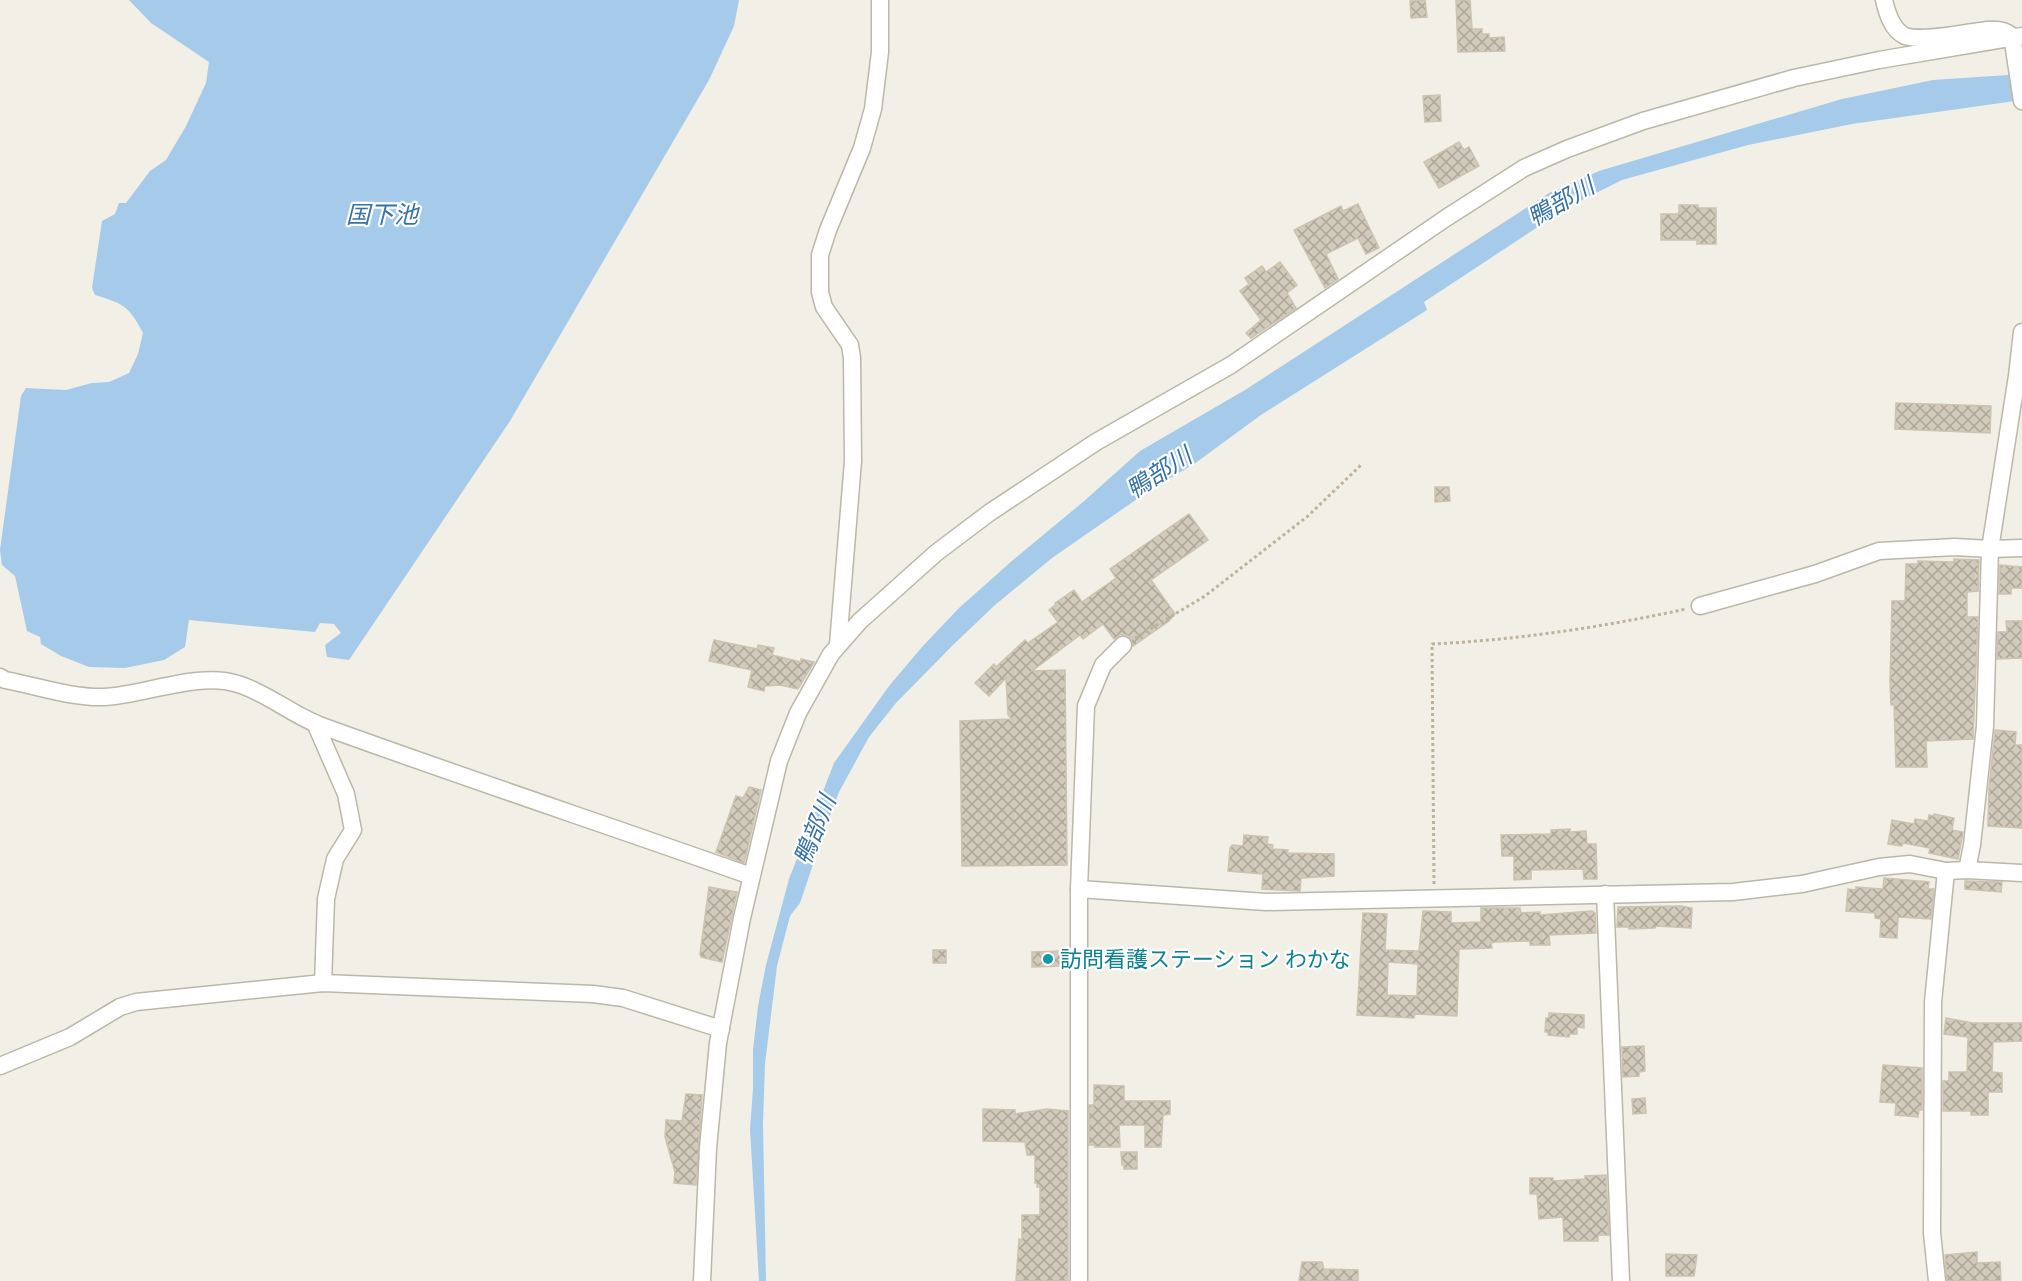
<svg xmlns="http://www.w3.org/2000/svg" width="2022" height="1281" viewBox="0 0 2022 1281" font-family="Karla,'Noto Sans JP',sans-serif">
<defs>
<pattern id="building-cross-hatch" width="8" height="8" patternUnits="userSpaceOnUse" patternTransform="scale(1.5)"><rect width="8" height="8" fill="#d2cbbc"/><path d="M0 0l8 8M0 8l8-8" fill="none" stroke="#aca69a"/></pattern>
</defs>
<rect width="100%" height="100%" fill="#f2efe6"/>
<g fill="#a6cbea">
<path d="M129,0H739L734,26L709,80L510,421L349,660L327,657L325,645L341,633L334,624L320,623L315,632L189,620L185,647L164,660L125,668L89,667L61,656L41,644L40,637L27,631L15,576L2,565L0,550L21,396L26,388L66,390L92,383L109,382L129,373L138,354L143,333C129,306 124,304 95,295L92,288L102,221L115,214L119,203H126L150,171L166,160L186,126L206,83L209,62L151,23Z"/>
<polygon points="2022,74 2022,100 1852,124 1748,145 1622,180 1568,207 1424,302 1427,310 1261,415 1194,464 1150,490 1052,558 995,605 953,645 896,703 869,737 839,792 824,832 800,903 790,916 777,966 765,1064 763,1123 766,1281 759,1281 750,1129 753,1089 753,1050 758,1006 766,965 789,879 834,763 889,686 922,647 959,608 1013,560 1083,502 1140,451 1245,390 1549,193 1599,171 1842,99 1933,80"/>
</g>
<g fill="url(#building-cross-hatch)" stroke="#ccc3b0" stroke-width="1.5" fill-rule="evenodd">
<polygon points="1425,0 1427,17 1411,18 1410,1"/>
<polygon points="1456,0 1470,0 1472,29 1482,29 1482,34 1489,34 1489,38 1504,37 1505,51 1458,52"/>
<polygon points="1440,95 1441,121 1425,122 1423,96"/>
<polygon points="1459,142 1464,150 1469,147 1479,166 1439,188 1424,162"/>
<polygon points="1358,204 1379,248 1366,254 1358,238 1326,254 1338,279 1325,288 1294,230 1341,206 1343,211"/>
<polygon points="1679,205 1698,205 1698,208 1716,208 1716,244 1697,244 1697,240 1661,240 1661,214 1679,214"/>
<polygon points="1280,262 1297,285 1287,293 1296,308 1251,338 1246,333 1261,320 1240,291 1249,284 1245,278 1262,266 1266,272"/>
<polygon points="1896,403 1991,406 1990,433 1895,429"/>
<polygon points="1435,487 1449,487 1450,501 1435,502"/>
<polygon points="1189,514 1208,540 1151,580 1175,614 1169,621 1133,646 1131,638 1126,635 1120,635 1114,639 1103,624 1083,639 1080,635 1032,671 1065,670 1067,865 962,866 960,721 1012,719 1008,715 1006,678 989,696 975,683 994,664 996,667 1025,640 1028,643 1058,622 1049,610 1056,604 1055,603 1074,590 1082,602 1116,578 1110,569"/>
<polygon points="1954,559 1979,560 1978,591 1967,592 1967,617 1978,617 1973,739 1926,741 1927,767 1896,767 1894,705 1891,705 1890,682 1892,601 1905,601 1906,564 1918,564 1918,561 1954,562"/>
<polygon points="2000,565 2022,567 2022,588 2011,588 2011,594 1999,594"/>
<polygon points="2006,621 2022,621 2022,658 1997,659 1998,632 2007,632"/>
<polygon points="714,640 757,649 758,645 774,648 772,655 801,662 801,659 814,662 798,689 780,685 765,686 764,691 748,687 752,670 709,661"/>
<polygon points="1995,730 2016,732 2015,745 2022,745 2022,828 1988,826 1989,788"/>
<polygon points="749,787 761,790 744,863 716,852 736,796 743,798"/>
<polygon points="1934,814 1954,818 1952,830 1963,832 1958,859 1929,853 1930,848 1903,843 1902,846 1888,844 1892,820 1914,824 1915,819 1928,821 1929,815 1934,816"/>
<polygon points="1570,829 1570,832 1586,831 1587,844 1596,844 1597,879 1584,879 1583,869 1531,870 1531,879 1514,880 1514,856 1502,856 1501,835 1551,834 1551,830"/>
<polygon points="1244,835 1268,837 1267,844 1273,845 1272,849 1288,850 1287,853 1334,854 1334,876 1301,878 1300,891 1262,889 1263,874 1228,871 1230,848 1232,845 1243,846"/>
<polygon points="1884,878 1929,882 1928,889 1934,889 1931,919 1898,917 1897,938 1880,937 1881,919 1875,918 1875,913 1846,911 1848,889 1856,890 1856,887 1883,889"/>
<polygon points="1965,881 2002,882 2001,892 1965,889"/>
<polygon points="709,887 737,892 722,962 701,957 700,954"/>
<polygon points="1681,906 1692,908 1691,928 1656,926 1655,928 1629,929 1629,927 1617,927 1618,907"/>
<path d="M1481,908H1520L1521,913L1540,912V915L1592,911L1595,913L1596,933L1549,935L1550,945H1530V941L1495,942L1491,943L1492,948L1459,949L1457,1016L1415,1014L1414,1018L1357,1015L1363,913L1387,914L1385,950L1419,951L1423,911L1451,912V923L1481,922ZM1388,962L1418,964L1417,996L1387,995Z"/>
<rect x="933" y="950" width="13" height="13"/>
<polygon points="1064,951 1064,966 1032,967 1032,952"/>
<polygon points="1549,1013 1584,1015 1584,1028 1577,1027 1577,1034 1570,1034 1569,1037 1548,1035 1548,1032 1545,1032 1546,1018 1549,1018"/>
<polygon points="1946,1018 1973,1023 2022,1023 2022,1041 1993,1042 1992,1072 2002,1073 2002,1092 1988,1092 1988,1115 1971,1115 1971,1111 1943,1111 1943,1081 1949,1081 1949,1072 1967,1072 1968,1037 1944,1034"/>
<polygon points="1644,1046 1645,1071 1639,1072 1639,1076 1623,1077 1622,1047"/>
<polygon points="1883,1065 1922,1068 1922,1110 1919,1110 1918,1117 1895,1115 1896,1103 1880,1102"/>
<polygon points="1094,1085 1124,1086 1124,1101 1170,1101 1170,1114 1163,1115 1161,1147 1145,1147 1145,1125 1119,1125 1120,1147 1095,1147 1095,1145 1089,1145 1089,1105 1094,1105"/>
<polygon points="686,1094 702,1095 696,1185 674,1183 675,1172 665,1137 666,1120 682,1121"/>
<polygon points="1645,1098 1646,1113 1633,1114 1632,1099"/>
<polygon points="983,1109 1015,1110 1015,1114 1047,1109 1068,1111 1068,1281 1016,1281 1019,1239 1022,1240 1022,1215 1040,1215 1040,1187 1037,1187 1037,1183 1035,1183 1035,1155 1027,1155 1025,1142 983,1141"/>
<polygon points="1121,1152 1137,1152 1137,1169 1124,1169 1124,1165 1122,1165"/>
<polygon points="1606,1175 1609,1235 1598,1235 1598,1241 1564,1241 1563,1217 1539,1219 1537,1194 1530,1194 1530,1178 1553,1178 1553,1181 1585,1179 1585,1176"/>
<polygon points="1977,1252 1977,1263 2000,1262 2001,1281 1947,1281 1945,1255"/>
<polygon points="1666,1254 1697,1255 1694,1276 1666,1276"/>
<polygon points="1302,1262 1322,1262 1324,1269 1358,1270 1358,1281 1299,1281"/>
</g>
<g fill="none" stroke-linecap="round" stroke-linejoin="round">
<g stroke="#bcb7a9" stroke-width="19">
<g id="street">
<path d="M1884,0C1887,13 1892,30 1905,36C1922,42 1962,33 1981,31C1992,29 2004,29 2012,36L2022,101"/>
<polyline points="1700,606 1815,574 1879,551 1955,547 1990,549 2022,548"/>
<polyline points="838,645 853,461 852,358 850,345 824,307 820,292 820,255 828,230 862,148 873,109 880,52 880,0"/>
<path d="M0,677L5,680C37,686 71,698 104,697C145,695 199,671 238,684C267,693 291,714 319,725C462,777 607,825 751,876"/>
<polyline points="315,723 346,794 353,830 335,859 326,899 323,983"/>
<polyline points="1967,870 1972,845 1985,726 1990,549 2017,376 2022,332"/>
<polyline points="1079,889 1086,706 1103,665 1123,645"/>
<polyline points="1605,894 1621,1281"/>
<polyline points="0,1066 70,1037 120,1007 136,1002 323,983 593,994 623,998 721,1029"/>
<polyline points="702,1281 708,1148 718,1043 742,918 779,761 798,713 831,654 860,621 936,553 989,513 1096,442 1231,365 1446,218 1524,168 1567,149 1643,121 1794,78 1879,60 2022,36"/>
<polyline points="1079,1281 1079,889 1266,902 1733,892 1802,884 1879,867 1910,864 1946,871 1967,870 2022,873"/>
<polyline points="1937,1281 1932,1233 1933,1002 1946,871"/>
</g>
</g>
<g stroke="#bdb39c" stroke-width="3" stroke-dasharray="3 3" stroke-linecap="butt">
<polyline points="1135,638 1205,596 1308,516 1361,465"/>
<path d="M1434,884L1432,644C1517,640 1603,627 1686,609"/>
</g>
<use href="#street" stroke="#fff" stroke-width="16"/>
</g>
<circle fill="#0f9aa8" stroke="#fff" stroke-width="2" cx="1048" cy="959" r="6"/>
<g text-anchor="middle" stroke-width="4.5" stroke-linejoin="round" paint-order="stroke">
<g font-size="22" fill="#0d838f" stroke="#fff" text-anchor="start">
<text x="1060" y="967">訪問看護ステーション わかな</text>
</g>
<g font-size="24" font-style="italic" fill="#3772a7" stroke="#fff">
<text transform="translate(1561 202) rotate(-30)" y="8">鴨部川</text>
<text x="382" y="223">国下池</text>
<text transform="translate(1159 473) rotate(-33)" y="8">鴨部川</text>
<text transform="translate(815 830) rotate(-68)" y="8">鴨部川</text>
</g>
</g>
</svg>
